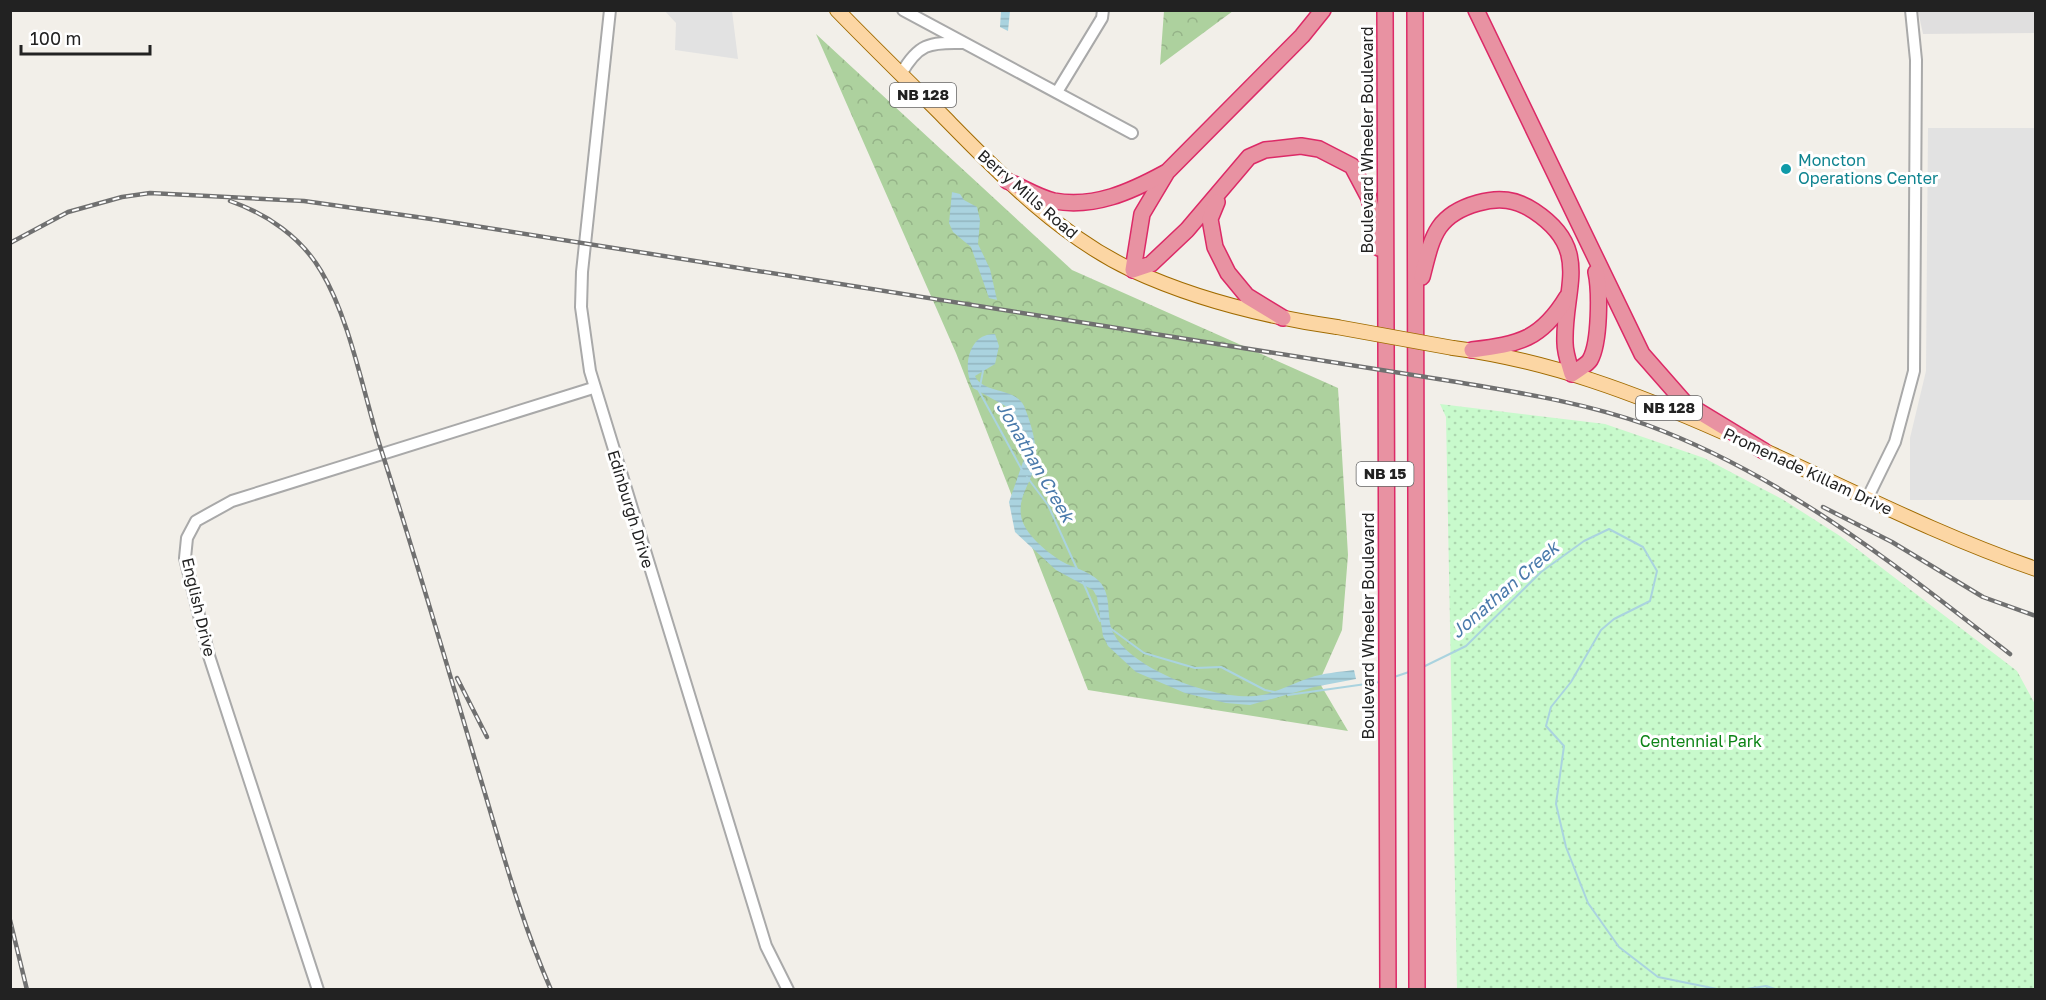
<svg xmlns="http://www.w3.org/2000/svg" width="2046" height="1000" viewBox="0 0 2046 1000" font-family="'Golos Text',sans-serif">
<defs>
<pattern id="forest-crowns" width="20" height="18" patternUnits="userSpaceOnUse" patternTransform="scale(1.5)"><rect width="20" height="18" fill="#add19e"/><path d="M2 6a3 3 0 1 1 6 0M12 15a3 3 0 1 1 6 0" fill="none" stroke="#95b388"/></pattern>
<pattern id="park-dots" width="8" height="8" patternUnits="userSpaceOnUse" patternTransform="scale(1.5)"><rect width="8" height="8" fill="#c8facc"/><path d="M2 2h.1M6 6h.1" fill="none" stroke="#acd6af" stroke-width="1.8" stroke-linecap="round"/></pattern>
<pattern id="water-rules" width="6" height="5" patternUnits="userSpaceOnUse" patternTransform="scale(1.5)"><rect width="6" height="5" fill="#aad3df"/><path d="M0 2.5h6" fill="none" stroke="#92b5bf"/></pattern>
</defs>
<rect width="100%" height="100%" fill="#f2efe9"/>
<polygon fill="#e0dfdf" points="1918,11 2035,11 2035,33 1923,34"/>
<g fill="url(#forest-crowns)">
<polygon points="1164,11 1164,10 1233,11 1160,65"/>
<polygon points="816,34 1072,270 1338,388 1348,555 1342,630 1319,682 1348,731 1088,690 956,353"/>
</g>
<polygon fill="url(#park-dots)" points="1440,404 1605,424 1704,458 1782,499 1840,536 2017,671 2035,704 2035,989 1457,989 1446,417"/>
<g fill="#e2e2e2">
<polygon points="665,11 732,11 738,59 675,50 676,23"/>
<polygon points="1928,128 2035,128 2035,500 1910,500 1910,438 1926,371"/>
</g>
<g fill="url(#water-rules)">
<polygon points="1001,11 1010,11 1008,31 1000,27"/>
<polygon points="952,192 960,194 964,200 977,207 980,220 978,244 990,269 997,300 989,298 971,247 953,232 949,223"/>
<path d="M995,334L999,346L995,364L975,376C983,394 1015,387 1024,406C1030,420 1039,449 1035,464C1031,485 1016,497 1022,520C1027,536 1049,554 1063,562C1074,568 1089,571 1099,581C1114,597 1104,619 1115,636C1136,672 1222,703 1262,695C1278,692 1294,683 1309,678C1323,673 1339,672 1354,670L1356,679L1314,687L1250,705L1226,703L1185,693L1136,672L1108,646L1103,636L1097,597L1093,590L1056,570L1015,532L1009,502L1025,456L1016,419L1007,407L973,388C962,369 968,333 995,334Z"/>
</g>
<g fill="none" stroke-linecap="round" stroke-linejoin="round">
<g stroke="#aad3df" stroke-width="2">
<polyline points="980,386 983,371"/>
<polyline points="979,391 1022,470"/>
<polyline points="1027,477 1048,505 1077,569"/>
<polyline points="1083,582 1100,621"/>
<polyline points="1110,628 1144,653 1195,668 1221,667 1265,690 1274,692"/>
<polyline points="1423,667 1466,646 1541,572 1584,541 1609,529 1643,547 1657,571 1650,601 1614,619 1601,630 1571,682 1551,707 1546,726 1564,746 1556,804 1566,847 1588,903 1619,947 1658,977 1722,990"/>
<polyline points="1394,677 1412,671"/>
<polyline points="1288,695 1380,682"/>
<polyline points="1740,990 1766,986 1778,990"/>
</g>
<g stroke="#a9a9a9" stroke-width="14">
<g id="minor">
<polyline points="610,10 582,272 581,307 590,371 766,946 788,990"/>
<polyline points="903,10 1132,133"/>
<path d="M901,74C918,44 929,42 962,43"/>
<polyline points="1057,92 1102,18 1103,10"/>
<polyline points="1867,499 1895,442 1914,371 1916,60 1911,10"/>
<polyline points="318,990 209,656 185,558 187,538 196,521 232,501 593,388"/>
</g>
</g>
<g stroke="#a06b00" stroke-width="16">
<g id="major">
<path d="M837,10C872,46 908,81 943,116C1000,174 1058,235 1132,270C1197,300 1267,317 1337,327"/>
<path d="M1453,348C1548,360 1637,394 1723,432"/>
<path d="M1754,446C1847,488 1939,536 2036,569"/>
</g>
</g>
<g stroke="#dc2a67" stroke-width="18">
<g id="highway">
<polyline points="1323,10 1302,36 1167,172 1142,214 1133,270 1151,264 1187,230 1249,157 1265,150 1301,146 1319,149 1352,166 1369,198 1379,248"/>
<polyline points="1385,10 1388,990"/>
<polyline points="1415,10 1417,990"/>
<polyline points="1476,10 1642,354 1685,403 1764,451"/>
<path d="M1007,181C1022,187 1039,198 1054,201C1095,208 1130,192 1165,173"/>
<polyline points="1217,202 1210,219 1215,247 1228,273 1247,296 1283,318"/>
<path d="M1422,277C1432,238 1435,215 1478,203C1499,197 1516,199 1534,211C1593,250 1563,288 1565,343C1565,353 1569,364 1572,374C1577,370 1587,365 1590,360C1600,343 1600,290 1596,272"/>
<path d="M1472,350C1519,344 1541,340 1567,297"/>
</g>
</g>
<use href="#minor" stroke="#fff" stroke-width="10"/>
<use href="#major" stroke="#fcd6a4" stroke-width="14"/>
<use href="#highway" stroke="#e892a2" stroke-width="15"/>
<g stroke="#707070" stroke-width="4.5">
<g id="rail">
<path d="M230,201C267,214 301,237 321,271C349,317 363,391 379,443C414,552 446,661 478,770C500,843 520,919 551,990"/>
<path d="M10,243L68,212L122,197L150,193L304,201L431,219L1457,382C1521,393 1586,403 1647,425C1783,475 1897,566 2010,654"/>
<polyline points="1823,507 1892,542 1983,597 2036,616"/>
<polyline points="457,678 487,737"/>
<polyline points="10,920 27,990"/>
</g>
</g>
<use href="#rail" stroke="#fff" stroke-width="2" stroke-dasharray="7" stroke-linecap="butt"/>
<g stroke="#a06b00" stroke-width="16" stroke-linecap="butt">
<polyline id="major-bridge" points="1337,327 1453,348"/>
</g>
<use href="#major-bridge" stroke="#fcd6a4" stroke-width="14"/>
</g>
<circle fill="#0f9aa8" stroke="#fff" stroke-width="2" cx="1786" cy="169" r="6"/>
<g text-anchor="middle" stroke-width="6" stroke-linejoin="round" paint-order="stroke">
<g fill="#fff" stroke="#646464" stroke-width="1.5">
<rect x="890" y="83" width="66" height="24" rx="4.5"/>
<rect x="1636" y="396" width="66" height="24" rx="4.5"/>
<rect x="1356.5" y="462" width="57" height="24" rx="4.5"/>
</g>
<g font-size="15" font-weight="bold" fill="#222">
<text x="923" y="100">NB 128</text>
<text x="1669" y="413">NB 128</text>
<text x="1385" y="479">NB 15</text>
</g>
<g font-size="16" fill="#222" stroke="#fff">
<text transform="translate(1367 140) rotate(-90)" y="6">Boulevard Wheeler Boulevard</text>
<text transform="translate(1028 194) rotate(41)" y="6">Berry Mills Road</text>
<text transform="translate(1808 471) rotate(25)" y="6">Promenade Killam Drive</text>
<text transform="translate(631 509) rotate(73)" y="6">Edinburgh Drive</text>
<text transform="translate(199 607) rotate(77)" y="6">English Drive</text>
<text transform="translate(1368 626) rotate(-90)" y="6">Boulevard Wheeler Boulevard</text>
</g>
<g font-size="16" fill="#0d838f" stroke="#fff" text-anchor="start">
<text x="1798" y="166">Moncton<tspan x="1798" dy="18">Operations Center</tspan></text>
</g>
<g font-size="16" fill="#0c8416" stroke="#fff">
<text x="1701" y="747">Centennial Park</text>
</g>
<g font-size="18" font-style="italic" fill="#4a7aab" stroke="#fff">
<text transform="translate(1035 462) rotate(60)" y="6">Jonathan Creek</text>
<text transform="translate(1505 590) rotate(-41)" y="6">Jonathan Creek</text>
</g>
</g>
<rect width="2046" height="1000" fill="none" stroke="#222222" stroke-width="24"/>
<path d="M21 45v9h129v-9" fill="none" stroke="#222222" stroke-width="3"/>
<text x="30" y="45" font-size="18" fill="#222222" stroke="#ffffff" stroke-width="4.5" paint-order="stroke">100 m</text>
</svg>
